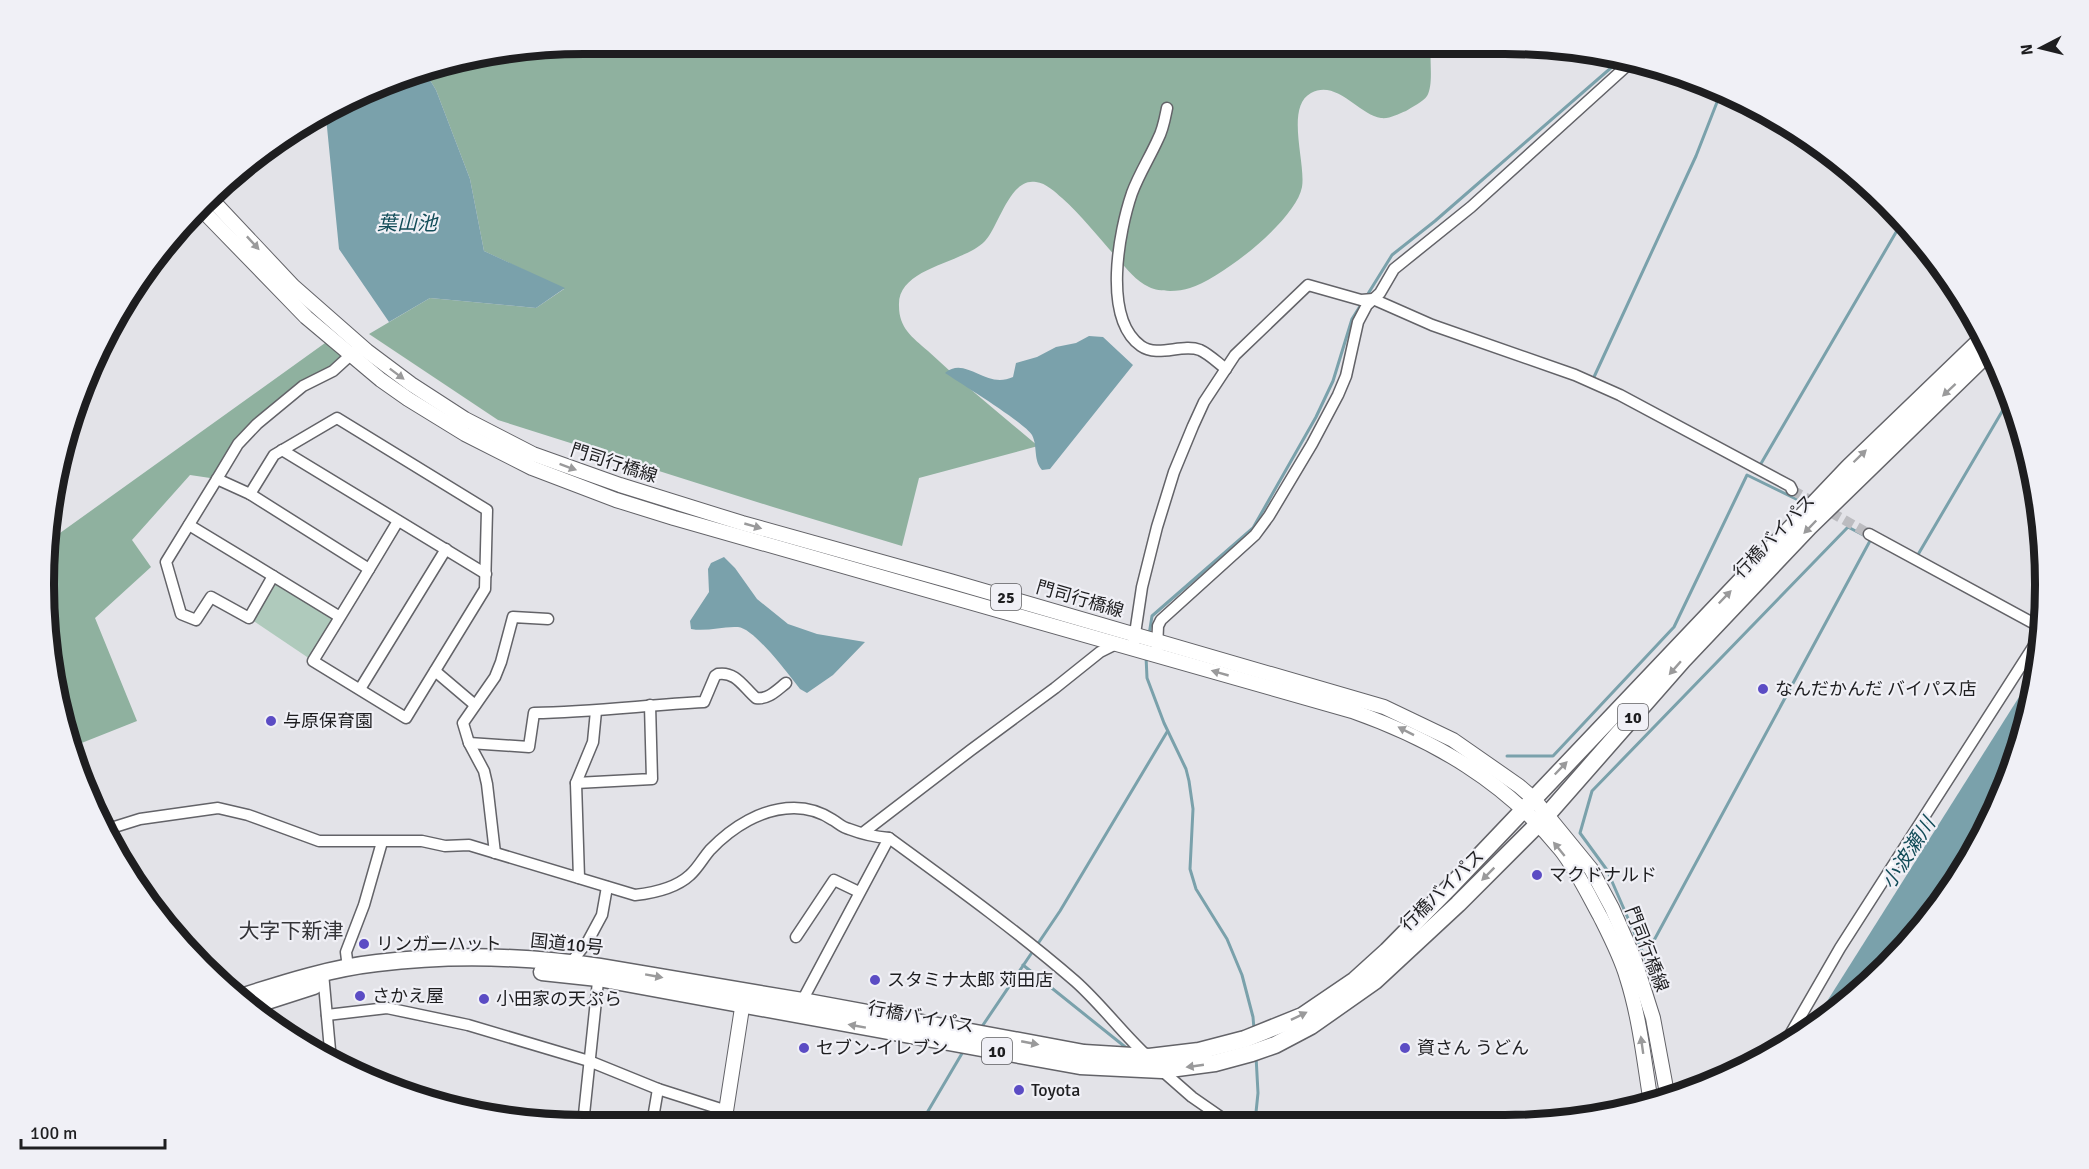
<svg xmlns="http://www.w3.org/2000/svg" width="2089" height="1169" viewBox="0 0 2089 1169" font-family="Signika,'Noto Sans JP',sans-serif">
<rect width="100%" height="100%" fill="#e3e3e8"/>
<g fill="#afcabc">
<polygon points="273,576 340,617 313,661 249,618"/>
<polygon points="616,1117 649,1120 648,1124 615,1124"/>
</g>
<g fill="#8fb19f">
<path d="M585,44L1431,45C1429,59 1434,84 1427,96C1423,102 1412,107 1406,111C1398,114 1390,119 1381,118C1359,115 1337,79 1311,93C1285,107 1306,163 1302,187C1296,220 1222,278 1190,288C1178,292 1159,292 1149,287C1136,281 1127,269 1118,259C1100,239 1082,216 1062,198C1055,192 1046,183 1036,182C1010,177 999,226 985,241C963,264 897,267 899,306C899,328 912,337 928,351C963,384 1001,415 1038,446L919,478L902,546L773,507L498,420L369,334L430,298L536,308L564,289L484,251L470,179L436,90L424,70Z"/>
<polygon points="332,338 350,355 257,424 217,479 190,475 132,540 151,567 95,618 137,721 74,746 45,620 53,538"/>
</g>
<g fill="#7aa1ab">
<polygon points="424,70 436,90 470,179 484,251 565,288 536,308 430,298 389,322 339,249 326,117 411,72"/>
<path d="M1089,336L1103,337L1133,365L1050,469L1042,470C1033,460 1038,447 1032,435C1025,423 960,383 945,373C966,355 985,390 1013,377L1016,363L1037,357L1056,347L1076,343Z"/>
<path d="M724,557L735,568L757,599L788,624L817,634L865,642L833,675L807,693L800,689C789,675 754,628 738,627C722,626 707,632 691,629L690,621L709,592L708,569L711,563Z"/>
<polygon points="2038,667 2017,759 1973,855 1887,967 1807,1033"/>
</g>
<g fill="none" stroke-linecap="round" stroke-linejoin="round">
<g stroke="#7aa1ab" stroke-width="3">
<polyline points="1366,297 1392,255 1435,221 1620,60"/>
<polyline points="1594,377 1696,156 1721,92"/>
<polyline points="1759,467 1902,222"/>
<polyline points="1916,558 2010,398"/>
<polyline points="1149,635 1152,616 1253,528 1316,417 1333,381 1352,319 1362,303"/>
<polyline points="1146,656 1147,678 1164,723 1186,769 1189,781 1193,809 1190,869 1196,889 1227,939 1242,975 1253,1017 1254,1029"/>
<polyline points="1507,756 1553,756 1674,627 1747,475 1798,500"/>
<polyline points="1645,957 1871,539"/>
<polyline points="1023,965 1129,1050"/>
<polyline points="1650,969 1607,870 1580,833 1592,791 1848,527 1867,537"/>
<polyline points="981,1028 1060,911 1167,732"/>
<polyline points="1255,1122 1258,1093 1256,1056"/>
<polyline points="921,1123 964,1050"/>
</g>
<polyline stroke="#bcbcc0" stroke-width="10" stroke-dasharray="10 5" stroke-linecap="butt" points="1792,490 1869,534"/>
<g stroke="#636368" stroke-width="13">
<g id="minor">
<path d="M1167,108C1165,118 1163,130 1158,139C1150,157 1139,174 1132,193C1119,231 1102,318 1141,346C1158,358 1182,343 1200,350C1209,354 1218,363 1226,369"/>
<polyline points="282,450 486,574"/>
<polyline points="217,479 238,444 257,424 303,386 333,371 355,351"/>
<polyline points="250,494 369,569"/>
<polyline points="189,525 273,576"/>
<polyline points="1869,534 2042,628"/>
<path d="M340,617L273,576L249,618L211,597L196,620L181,614L166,562L217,479L250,494L274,455L337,418L487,510L485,589L406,718L313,661C342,614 370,568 398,521"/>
<polyline points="1133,647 1142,587 1157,527 1174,472 1193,426 1204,402 1235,355 1308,285 1361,300 1373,299 1432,325 1575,375 1620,395 1790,486 1792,490"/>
<polyline points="1157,649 1158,626 1161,620 1255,535 1269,516 1312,444 1338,395 1346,376 1358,322 1367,305 1380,293 1394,269 1471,207 1630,63"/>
<polyline points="435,671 475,705"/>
<polyline points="360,689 446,549"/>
<path d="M469,743L529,747L534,713C591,712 647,705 704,702L715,676L718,674C736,671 744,688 756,698C768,700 777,690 786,683"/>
<polyline points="576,783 652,779 650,705"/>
<path d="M108,829L140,819L218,808L248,815L319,841H422L445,846L469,845L635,895C653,893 676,888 690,875C698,868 703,858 710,850C732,827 762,808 794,808C808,808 821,812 833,820C838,823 843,828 849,829C862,834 875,837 889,838C952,884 1016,930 1075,981C1101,1004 1122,1033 1148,1057"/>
<polyline points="864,832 971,750 1055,688 1100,652 1118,643"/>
<polyline points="495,853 487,784 484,771 469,743 463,723 495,677 501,662 513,617 548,619"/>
<polyline points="579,878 576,783 593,742 596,711"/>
<polyline points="796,937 834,880 859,892"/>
<polyline points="569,965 588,941 602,915 607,887"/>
<polyline points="348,968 346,952 364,905 382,842"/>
<polyline points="323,973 331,1061"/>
<polyline points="802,1001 889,838"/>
<polyline points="327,1015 387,1008 468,1025 589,1061 658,1089 727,1111"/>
<polyline points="1784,1045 1840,948 2042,633"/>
<polyline points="1159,1068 1192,1097 1228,1122"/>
<polyline points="583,1124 599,972"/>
<polyline points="652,1124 658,1089"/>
</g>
</g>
<g stroke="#636368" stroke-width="16">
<g id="major">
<polyline points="213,201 293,286 367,351 411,384 465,419 533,454 620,485 742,523 950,581 1384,707 1453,740 1519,786 1533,798 1591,869 1612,908 1634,958 1653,1018 1668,1099"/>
<path d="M203,211L306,317L381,380L408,399L465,434L532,468L616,500L674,518L1352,711C1434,740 1505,781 1561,850C1576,869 1588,894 1600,916C1610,936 1621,957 1627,978C1640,1019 1644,1061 1651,1103"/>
<polyline points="724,1124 744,995"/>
</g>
</g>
<g stroke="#636368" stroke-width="19">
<g id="highway">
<polyline points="542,972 598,978 1080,1066 1162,1070 1215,1063 1252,1053 1275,1045 1311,1026 1375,981 1458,904 1547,815 1683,660 1809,527 1991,350"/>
<path d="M244,996C287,982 332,968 377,963C451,954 526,956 600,967L802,1001L1084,1053L1149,1057L1199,1051L1245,1039L1302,1016L1355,980L1387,951L1450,887L1849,467L1984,337"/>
<polyline points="255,1005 314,986"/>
</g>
</g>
<use href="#minor" stroke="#fff" stroke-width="10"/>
<use href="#major" stroke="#fff" stroke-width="14"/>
<use href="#highway" stroke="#fff" stroke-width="16"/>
</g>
<defs><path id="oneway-solid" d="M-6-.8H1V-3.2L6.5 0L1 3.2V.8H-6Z" transform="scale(1.5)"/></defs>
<g fill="#9a9a9b">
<use href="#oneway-solid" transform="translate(253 243) rotate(47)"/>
<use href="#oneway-solid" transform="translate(397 374) rotate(37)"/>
<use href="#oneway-solid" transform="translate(1949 390) rotate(137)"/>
<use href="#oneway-solid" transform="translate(1860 456) rotate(-44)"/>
<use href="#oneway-solid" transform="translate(568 467) rotate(20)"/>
<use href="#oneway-solid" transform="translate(753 526) rotate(16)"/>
<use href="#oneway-solid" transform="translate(1810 527) rotate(134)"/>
<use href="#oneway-solid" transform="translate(1725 597) rotate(-46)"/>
<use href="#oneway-solid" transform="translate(1675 668) rotate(131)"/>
<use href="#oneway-solid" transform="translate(1220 673) rotate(-164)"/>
<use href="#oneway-solid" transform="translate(1406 731) rotate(-153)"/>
<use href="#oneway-solid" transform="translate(1561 768) rotate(-46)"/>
<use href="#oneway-solid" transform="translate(1559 849) rotate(-129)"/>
<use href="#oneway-solid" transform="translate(1488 874) rotate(135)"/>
<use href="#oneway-solid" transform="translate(654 976) rotate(10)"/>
<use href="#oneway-solid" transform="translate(1299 1016) rotate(-26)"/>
<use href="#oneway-solid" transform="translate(857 1026) rotate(-170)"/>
<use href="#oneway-solid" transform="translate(1030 1043) rotate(11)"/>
<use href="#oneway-solid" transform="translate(1642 1045) rotate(-98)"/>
<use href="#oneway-solid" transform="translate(1195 1066) rotate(172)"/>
</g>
<g fill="#5b4cc4" stroke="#f0f0f6" stroke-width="2">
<circle cx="1763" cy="689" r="6"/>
<circle cx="271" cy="721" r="6"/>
<circle cx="1537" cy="875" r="6"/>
<circle cx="364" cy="944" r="6"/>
<circle cx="875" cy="980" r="6"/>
<circle cx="360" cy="996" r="6"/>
<circle cx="484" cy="999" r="6"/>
<circle cx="804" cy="1048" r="6"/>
<circle cx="1405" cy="1048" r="6"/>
<circle cx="1019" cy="1090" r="6"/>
</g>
<g text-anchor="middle" stroke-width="4.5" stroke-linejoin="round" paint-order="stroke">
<g fill="#f0f0f6" stroke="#5d5d60" stroke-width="1.5">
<rect x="991" y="584" width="30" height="26" rx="4.5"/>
<rect x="1618" y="704" width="30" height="26" rx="4.5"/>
<rect x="982" y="1038" width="30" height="26" rx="4.5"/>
</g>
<g font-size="16" font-weight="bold" fill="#1e1e20">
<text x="1006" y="603">25</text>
<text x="1633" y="723">10</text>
<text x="997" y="1057">10</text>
</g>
<g font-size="18" fill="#1e1e20" stroke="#f0f0f6">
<text transform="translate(614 463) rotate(18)" y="6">門司行橋線</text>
<text transform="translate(1774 536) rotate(-46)" y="6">行橋バイパス</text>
<text transform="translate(1080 599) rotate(16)" y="6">門司行橋線</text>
<text transform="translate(1442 890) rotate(-44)" y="6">行橋バイパス</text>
<text transform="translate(567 944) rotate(6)" y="6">国道10号</text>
<text transform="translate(1647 949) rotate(69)" y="6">門司行橋線</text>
<text transform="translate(921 1017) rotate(10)" y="6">行橋バイパス</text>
</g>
<g font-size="18" fill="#1e1e20" stroke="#f0f0f6" text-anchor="start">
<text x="1775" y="695">なんだかんだ バイパス店</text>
<text x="283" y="727">与原保育園</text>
<text x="1549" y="881">マクドナルド</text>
<text x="376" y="950">リンガーハット</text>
<text x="887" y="986">スタミナ太郎 苅田店</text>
<text x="372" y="1002">さかえ屋</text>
<text x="496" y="1005">小田家の天ぷら</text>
<text x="816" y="1054">セブン-イレブン</text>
<text x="1417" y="1054">資さん うどん</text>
<text x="1031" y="1096">Toyota</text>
</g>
<g font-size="20" font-style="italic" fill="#124c58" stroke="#f0f0f6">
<text x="407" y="230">葉山池</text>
<text transform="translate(1908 853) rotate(-57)" y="7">小波瀬川</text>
</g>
<g font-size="21" fill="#353539" stroke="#f0f0f6">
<text x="291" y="938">大字下新津</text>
</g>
</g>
<path d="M0 0H2089V1169H0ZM584 54H1505A530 530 0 0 1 2035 584V585A530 530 0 0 1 1505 1115H584A530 530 0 0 1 54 585V584A530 530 0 0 1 584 54Z" fill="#f0f0f6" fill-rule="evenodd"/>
<path fill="none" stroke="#1e1e20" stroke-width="8" d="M584 54H1505A530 530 0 0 1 2035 584V585A530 530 0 0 1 1505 1115H584A530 530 0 0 1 54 585V584A530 530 0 0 1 584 54Z"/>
<g transform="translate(2041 48) rotate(263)" stroke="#f0f0f6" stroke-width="4.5" paint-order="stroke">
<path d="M0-4.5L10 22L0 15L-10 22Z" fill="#1e1e20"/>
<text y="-9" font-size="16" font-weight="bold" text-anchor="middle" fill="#1e1e20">N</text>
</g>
<path d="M21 1139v9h144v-9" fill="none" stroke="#1e1e20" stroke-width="3"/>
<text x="30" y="1139" font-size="18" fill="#1e1e20" stroke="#f0f0f6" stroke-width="4.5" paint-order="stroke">100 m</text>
</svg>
